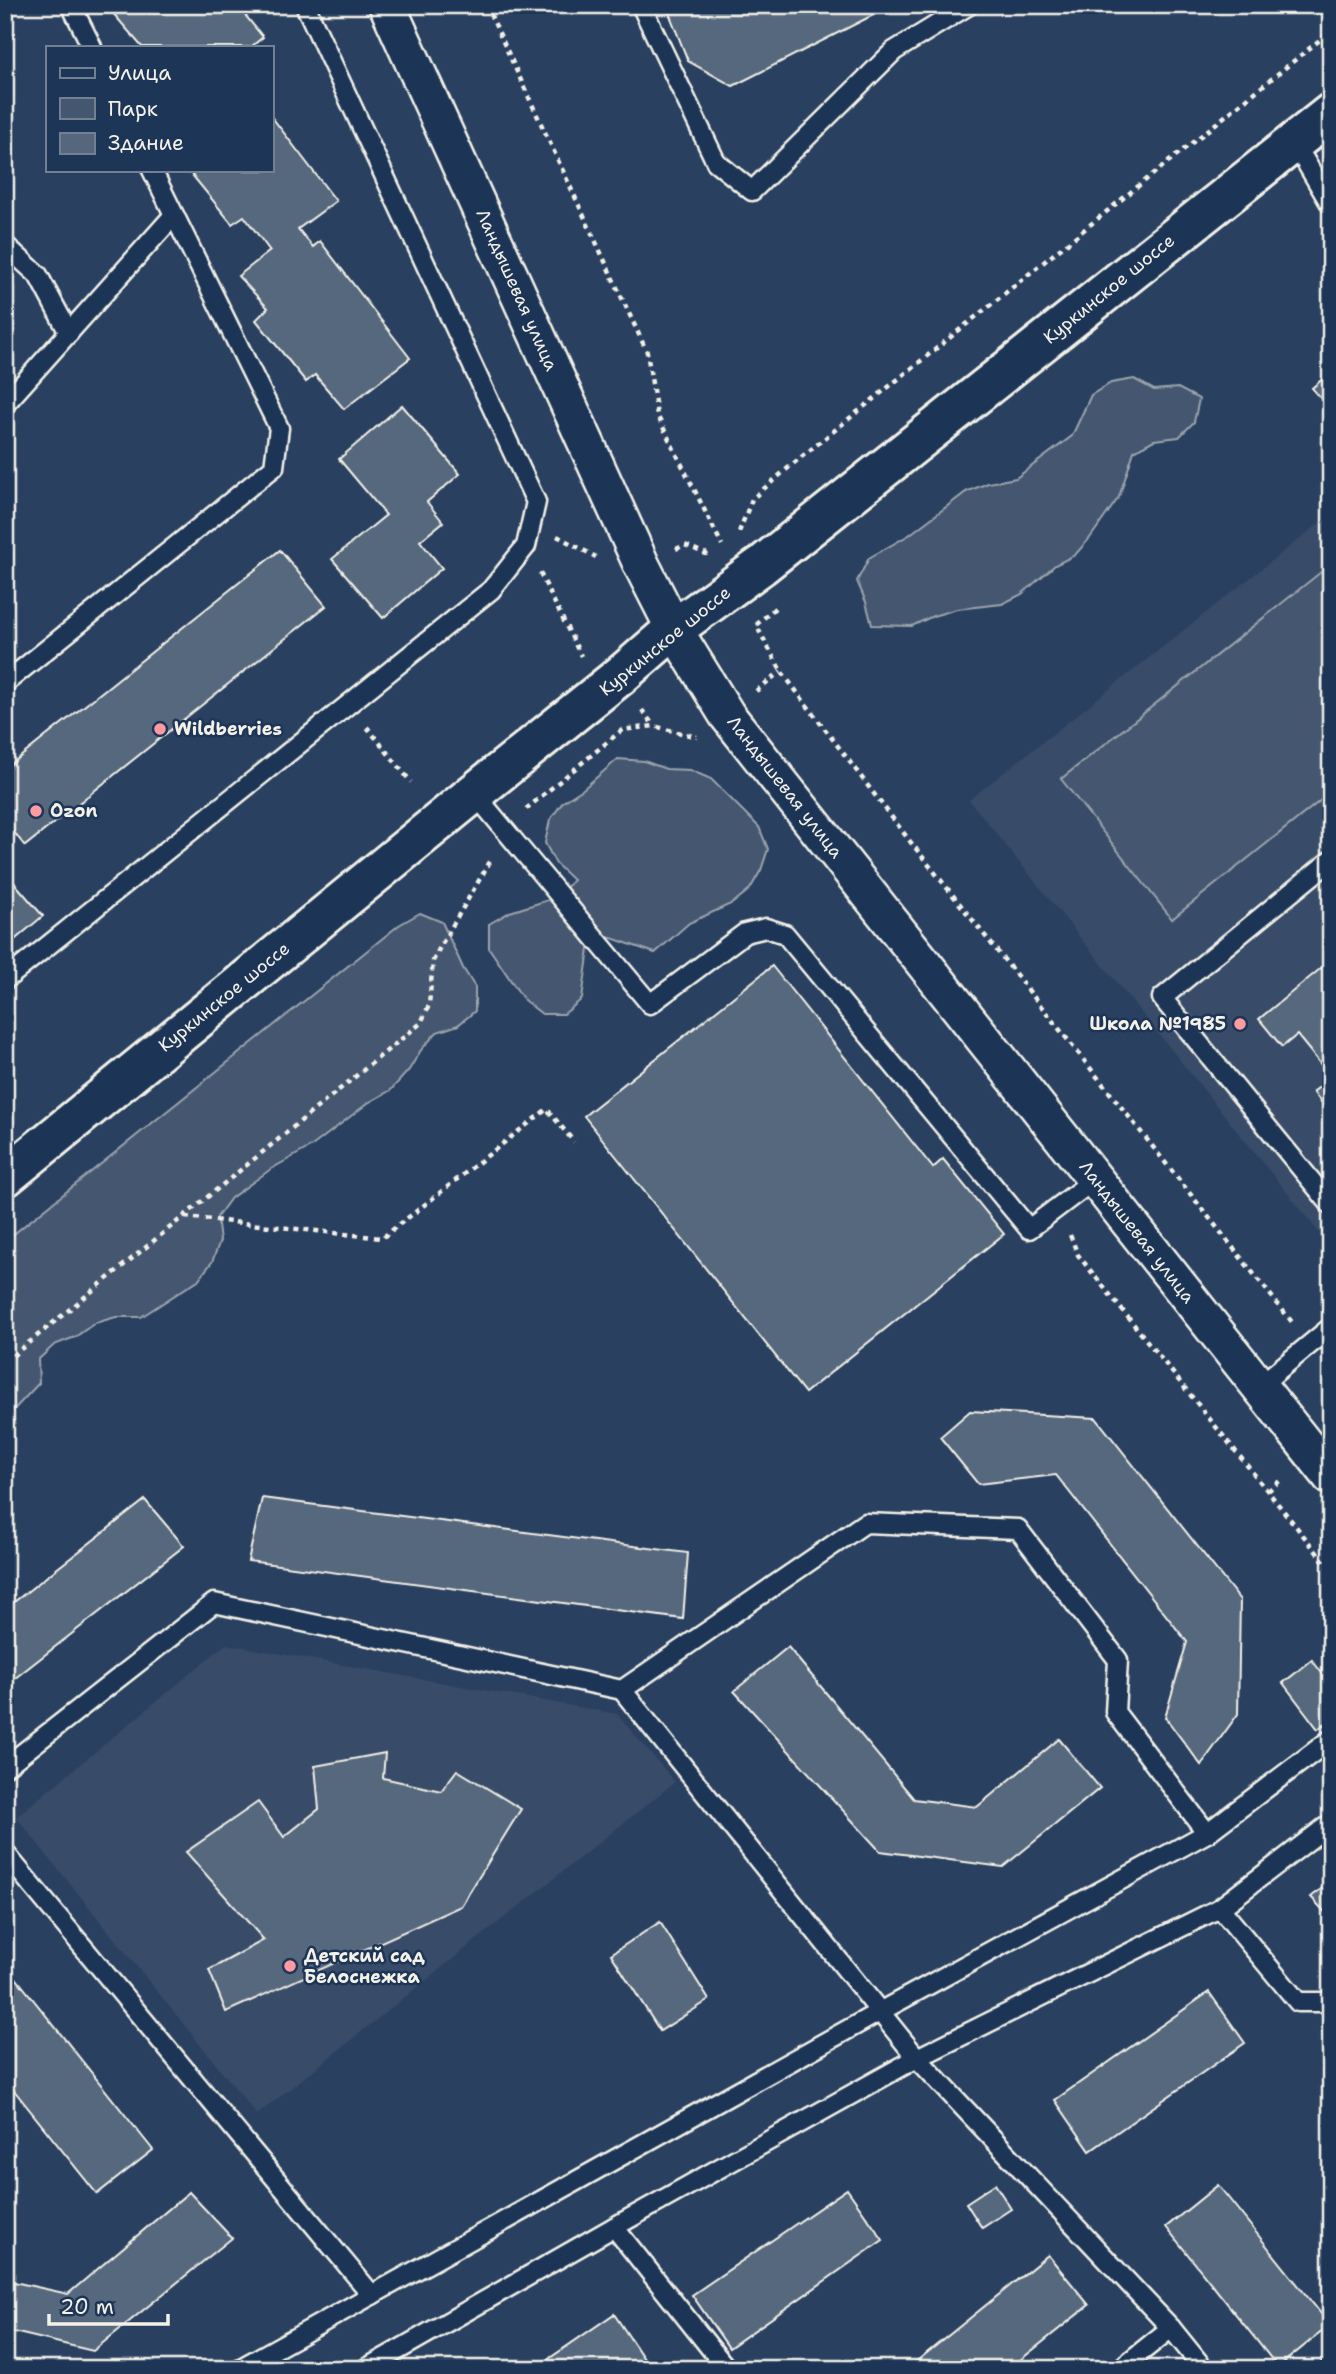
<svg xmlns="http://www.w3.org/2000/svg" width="1336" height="2374" viewBox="0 0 1336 2374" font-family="'Shantell Sans',sans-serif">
<rect width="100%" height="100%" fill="#2a4060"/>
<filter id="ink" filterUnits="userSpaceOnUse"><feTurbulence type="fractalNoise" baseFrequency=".0143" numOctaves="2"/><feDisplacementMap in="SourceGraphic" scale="14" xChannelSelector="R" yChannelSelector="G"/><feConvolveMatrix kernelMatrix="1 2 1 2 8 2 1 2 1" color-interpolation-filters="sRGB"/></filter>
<g filter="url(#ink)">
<g fill="#374c69">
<polygon points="1331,514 1331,1247 969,800"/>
<polygon points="226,1644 617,1714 675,1782 257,2115 16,1817"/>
</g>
<g fill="#445771" stroke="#9ca4ac" stroke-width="2">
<polygon points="1134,379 1154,390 1178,388 1199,399 1194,422 1179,437 1154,440 1134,451 1119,497 1090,538 1075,555 1055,565 1022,594 1002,604 957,609 933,616 912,626 872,625 866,602 857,581 869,558 909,535 966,492 988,483 1016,478 1072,436 1091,395 1111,383"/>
<polygon points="1331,564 1331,792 1172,919 1061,779"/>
<polygon points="618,759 644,761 666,769 690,770 711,779 759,827 768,849 761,870 750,889 733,903 689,923 655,953 609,937 589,949 582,999 564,1014 542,1014 524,1000 489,948 489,924 510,912 558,897 573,880 556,864 545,843 550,820 563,802 583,789"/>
<polygon points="420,913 442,922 463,968 475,987 475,1011 458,1025 437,1032 421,1050 409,1070 391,1090 368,1103 312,1146 271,1169 231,1198 217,1217 220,1241 212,1262 198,1280 141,1317 116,1317 95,1323 75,1337 54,1345 38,1360 39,1383 5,1419 5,1241 399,925"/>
</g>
<g fill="#56677d" stroke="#f4f1e8" stroke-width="2">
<polygon points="106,5 237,5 263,37 251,47 142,47"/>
<polygon points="666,5 893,5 733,86 688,61"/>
<polygon points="271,116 336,201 298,229 313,247 320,241 410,358 344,409 315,375 306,382 256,320 268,308 238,276 270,251 244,216 232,224 188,170 271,170"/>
<polygon points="1331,372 1331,411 1312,388"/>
<polygon points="402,405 460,474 427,502 443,522 420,541 442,568 383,618 332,559 386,515 339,459"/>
<polygon points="280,550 326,606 25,846 5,821 5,769"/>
<polygon points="5,872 43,916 5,948"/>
<polygon points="1331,960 1331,1077 1297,1035 1282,1047 1259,1019"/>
<polygon points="772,966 933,1168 943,1159 1004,1234 805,1393 584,1116"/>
<polygon points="1331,1078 1331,1114 1313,1092"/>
<polygon points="970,1411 1096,1418 1240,1600 1238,1714 1201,1765 1165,1717 1187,1642 1056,1475 978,1484 940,1437"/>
<polygon points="262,1498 688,1553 683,1619 248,1561"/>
<polygon points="145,1500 184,1546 5,1686 5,1609"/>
<polygon points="788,1647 914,1799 977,1807 1059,1739 1100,1788 1003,1867 880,1851 734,1691"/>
<polygon points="1312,1660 1331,1685 1331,1719 1318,1729 1283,1683"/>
<polygon points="385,1753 383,1778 441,1791 457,1770 521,1809 461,1906 226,2012 209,1970 264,1940 186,1852 258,1802 284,1837 319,1809 315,1766"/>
<polygon points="1331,1881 1331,1919 1311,1897"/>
<polygon points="660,1922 709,2000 660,2031 611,1954"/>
<polygon points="5,1964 153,2150 97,2194 5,2079"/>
<polygon points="1209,1992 1245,2043 1090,2151 1055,2100"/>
<polygon points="995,2184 1011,2209 982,2228 966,2203"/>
<polygon points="1218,2185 1330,2325 1278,2367 1166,2227"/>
<polygon points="847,2189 883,2240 729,2348 692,2295"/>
<polygon points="189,2192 232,2238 93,2351 5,2330 5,2280 68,2294"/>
<polygon points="1048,2255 1089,2305 1009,2369 907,2369"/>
<polygon points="614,2314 650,2368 534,2369"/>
</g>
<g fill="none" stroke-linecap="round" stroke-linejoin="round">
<g stroke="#f4f1e8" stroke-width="23">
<g id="service">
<polyline points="71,5 92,47"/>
<polyline points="641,5 716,162 752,191 894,51 969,5"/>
<polyline points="1294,142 1331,205"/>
<polyline points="5,245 38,275 69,333"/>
<polyline points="5,404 174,215"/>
<polyline points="5,683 274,467 279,428 152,170"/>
<polyline points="474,793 650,1004 745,933 766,928 785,934 1029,1229 1095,1179"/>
<polyline points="1331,860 1162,998 1331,1205"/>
<polyline points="5,980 491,590 526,546 536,502 305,5"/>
<polyline points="1259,1386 1331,1327"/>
<polyline points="622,1690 917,2058 1171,2328 1204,2369"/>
<polyline points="5,1767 214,1603 622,1690 865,1523 1018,1529 1118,1660 1115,1712 1207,1833"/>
<polyline points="5,1853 372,2295"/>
<polyline points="1220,1908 1298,2002 1331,2002"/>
<polyline points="614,2227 727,2369"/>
<polyline points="239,2369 881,2011 1207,1833 1331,1739"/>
<polyline points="365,2369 614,2227 917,2058 1220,1908 1331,1823"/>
<polyline points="1120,2369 1171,2328"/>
<polyline points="1329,2369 1331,2367"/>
</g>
</g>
<g stroke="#f4f1e8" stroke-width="40">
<polyline id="minor" points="387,5 642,566 674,629 727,715 1331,1477"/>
</g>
<g stroke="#f4f1e8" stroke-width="44">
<polyline id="secondary" points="5,1177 474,793 621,675 674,629 761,566 1331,113"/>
</g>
<g stroke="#f4f1e8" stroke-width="4.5" stroke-dasharray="5 5" stroke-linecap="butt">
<polyline points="486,5 647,352 657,415 722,545"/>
<polyline points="739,532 752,499 794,463 1331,31"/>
<polyline points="557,536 596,557"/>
<polyline points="676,549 685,545 706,554 709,552"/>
<polyline points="540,573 581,656"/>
<polyline points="775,608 756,625 781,671 909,840 1292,1322"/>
<polyline points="756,691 781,671"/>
<polyline points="642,710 654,726"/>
<polyline points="367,727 411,782"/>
<polyline points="526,809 622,730 654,726 697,737"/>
<polyline points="185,1217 382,1238 547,1109 574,1142"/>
<polyline points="1070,1235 1078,1255 1331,1570"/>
<polyline points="5,1362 421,1023 429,1005 433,961 441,945 491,860"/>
<polyline points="1268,1491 1283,1478"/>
</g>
<use href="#service" stroke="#1d3557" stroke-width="18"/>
<use href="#minor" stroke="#1d3557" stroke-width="35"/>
<use href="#secondary" stroke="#1d3557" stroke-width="38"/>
</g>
</g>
<g fill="#ff9aa2" stroke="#1d3557" stroke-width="2.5">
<circle cx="160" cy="729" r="7"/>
<circle cx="36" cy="811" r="7"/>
<circle cx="1240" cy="1024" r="7"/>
<circle cx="290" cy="1966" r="7"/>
</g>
<g text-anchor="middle" stroke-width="5" stroke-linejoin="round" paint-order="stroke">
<g font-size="18" fill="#f4f1e8" stroke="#1d3557">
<text transform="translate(1109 289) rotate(-39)" y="6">Куркинское шоссе</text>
<text transform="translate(517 290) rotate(66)" y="6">Ландышевая улица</text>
<text transform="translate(665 641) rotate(-39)" y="6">Куркинское шоссе</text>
<text transform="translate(785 787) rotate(52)" y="6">Ландышевая улица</text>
<text transform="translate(224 997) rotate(-39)" y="6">Куркинское шоссе</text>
<text transform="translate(1137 1232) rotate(52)" y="6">Ландышевая улица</text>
</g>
<g font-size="18" font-weight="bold" fill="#f4f1e8" stroke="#1d3557" text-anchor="start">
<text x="174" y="735">Wildberries</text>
<text x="50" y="817">Ozon</text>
<text x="1226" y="1030" text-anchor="end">Школа №1985</text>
<text x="304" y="1962">Детский сад<tspan x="304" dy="21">Белоснежка</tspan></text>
</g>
</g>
<rect width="1336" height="2374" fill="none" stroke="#1d3557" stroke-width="28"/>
<rect x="14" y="14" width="1308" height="2346" fill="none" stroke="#f4f1e8" stroke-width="2.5" filter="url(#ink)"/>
<rect x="46" y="46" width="228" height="126" fill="#1d3557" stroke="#738091" stroke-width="2"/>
<rect x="60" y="68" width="35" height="10" fill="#1d3557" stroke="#738091" stroke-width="2"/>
<text x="108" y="80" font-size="21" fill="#f4f1e8">Улица</text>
<rect x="60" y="98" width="35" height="21" fill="#445771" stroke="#738091" stroke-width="2"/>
<text x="108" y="116" font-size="21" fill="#f4f1e8">Парк</text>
<rect x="60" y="133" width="35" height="21" fill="#56677d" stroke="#738091" stroke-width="2"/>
<text x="108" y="150" font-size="21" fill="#f4f1e8">Здание</text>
<path d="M49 2314v10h119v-10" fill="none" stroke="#f4f1e8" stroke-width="3.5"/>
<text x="60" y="2314" font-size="21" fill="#f4f1e8" stroke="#1d3557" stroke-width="5" paint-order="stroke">20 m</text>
</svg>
